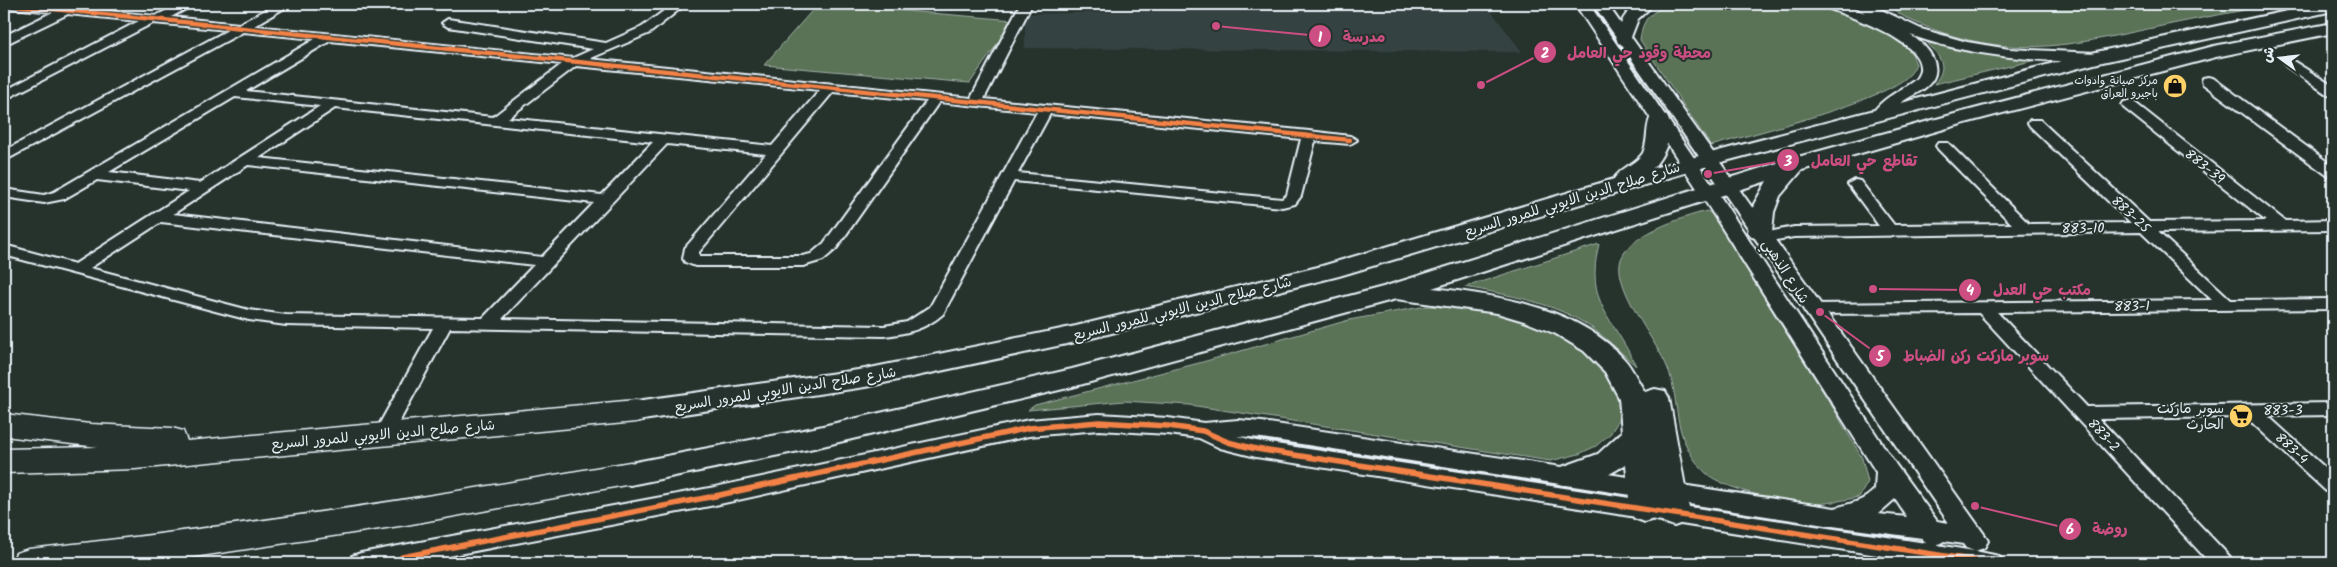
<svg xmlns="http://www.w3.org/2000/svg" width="2337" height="567" viewBox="0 0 2337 567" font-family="Kalam,'Playpen Sans Arabic',sans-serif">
<rect width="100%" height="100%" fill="#26332d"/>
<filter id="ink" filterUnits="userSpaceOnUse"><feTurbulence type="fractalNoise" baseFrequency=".02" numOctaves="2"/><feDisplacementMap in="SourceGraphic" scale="10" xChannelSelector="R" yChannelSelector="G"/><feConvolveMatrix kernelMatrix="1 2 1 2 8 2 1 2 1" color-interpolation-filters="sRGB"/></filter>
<g filter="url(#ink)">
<polygon fill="#344242" points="1489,8 1522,52 1025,48 1025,14 1241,9"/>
<g fill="#5a7257" stroke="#a1b2a8">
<polygon points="818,4 822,4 1014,20 970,83 764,65"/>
<path d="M1673,4H1814C1839,10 1896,28 1910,50C1913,55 1914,60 1916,64C1914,68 1913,71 1910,74C1887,101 1751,134 1711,146L1640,40C1643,16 1651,12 1673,4Z"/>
<path d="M1890,4H2278C2239,11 2200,18 2162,26C2080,43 2020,60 1938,31C1921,25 1904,19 1891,7Z"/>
<path d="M1926,41L1989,55L2036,60L1934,84C1950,65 1939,57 1926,41Z"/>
<path d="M1707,211L1712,214L1835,411L1862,458L1868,482L1859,497C1843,500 1827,504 1810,504C1787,504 1723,489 1706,473C1700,468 1692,457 1688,449C1673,423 1679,389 1665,362C1653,338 1616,290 1620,263C1625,235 1683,217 1707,211Z"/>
<path d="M1599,244C1584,303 1614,318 1636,366C1622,354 1608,339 1592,328C1554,302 1509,295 1465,287Z"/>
<polygon points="1427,306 1480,309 1531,320 1597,354 1622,398 1621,416 1611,433 1596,446 1579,454 1550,461 1190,405 1124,401 1028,410 1035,405 1199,363 1349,320"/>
</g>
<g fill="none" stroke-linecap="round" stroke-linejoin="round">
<g stroke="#e8f1f8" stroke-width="4">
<g id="minor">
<path d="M4,4H36L155,16L180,4H195L171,17L239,24L277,4H291L254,26L573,58L593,49L448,27L442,23L448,19L606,43L642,27L673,4H686L650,33L589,59L971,98L1020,4H1032L984,99L1309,131L1350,136L1357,140L1350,144L1315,141L1301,196L1295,204L1282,207L1014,181L943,314C926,329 906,334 884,336L450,328L390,439L383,441L376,439L374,434L433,328L286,325L249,320L4,255V245L75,264L189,191L97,180L64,199L44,203L4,197V189L44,195L54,192L315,39L243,32L4,161V151L228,30L153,23L4,100V91L139,21L68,14L4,45V36L53,12L4,7ZM330,41L562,64L493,117L246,91ZM576,66L820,90L772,146L508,118ZM833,92L927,101L824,243L811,254L802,256H699V252ZM235,97L320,106L200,183L109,172ZM939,102L1037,112L930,307L907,322L884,326L502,319L667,144L766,154L685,248L683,259L685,262L695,266H803L823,260L836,249ZM335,108L653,142L602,195L259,158ZM1050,114L1301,139L1287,195L1282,199L1018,173ZM248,165L594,203L542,257L173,214ZM161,222L534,265L483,318L286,315L249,310L90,268Z"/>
<polygon points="382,4 396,4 387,8 383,7"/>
<polygon points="2290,59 2333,86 2333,96 2328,95 2286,66 2284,63"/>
<polygon points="2208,77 2213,78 2333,166 2333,177 2328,176 2203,84 2202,81 2203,78"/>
<polygon points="2129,101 2134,102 2285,221 2333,220 2333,230 2158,232 2231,300 2333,299 2333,309 1997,312 2087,407 2333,403 2333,415 2268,416 2333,475 2333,493 2326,491 2246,417 2099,419 2230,557 2233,563 2210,563 1979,313 1812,314 1806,313 1804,309 1806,305 1812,304 2212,300 2141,232 1794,237 1764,242 1759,240 1756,237 1759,234 1794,227 1879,226 1848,184 1855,180 1860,181 1894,225 2012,224 1938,149 1936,146 1938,143 1948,143 2029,224 2131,223 2030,126 2028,123 2030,120 2040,120 2149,222 2266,221 2124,108 2122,105 2124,102"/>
<polygon points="405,549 456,557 460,563 398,563 395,557 398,551"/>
</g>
</g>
<g stroke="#e8f1f8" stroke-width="4">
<g id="tertiary">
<path d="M1575,4H1589L1718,193L1896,465L1937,521L1949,523C1839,363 1732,202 1621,44L1618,43L1616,37L1593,4H1607L1621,24C1627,8 1638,4 1654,4L1638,19L1631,37L1984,534L1988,541L1984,548L1975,551L1999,556L2003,563H1928L1256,457L1220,448L1199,438L1168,434L1099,430L1029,436L715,505L412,563H348L352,556L361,553L715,487L1029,420L1099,414L1168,418L1204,423L1238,420L1262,422L1835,508C1851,503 1864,502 1875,489L1876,472L1700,193ZM1237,436L1262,438L1825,525L1922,538L1926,543L1256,441ZM1895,499L1907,517L1878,514ZM1944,541L1963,544L1966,548L1974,551L1937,545Z"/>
<path d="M1823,4H1842L1865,13L1852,4H1869L1921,29L1967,42L2009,49L2096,53L2104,58L2096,63C2033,60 1971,57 1910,35C1929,46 1947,70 1926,87C1919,93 1910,96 1902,102C1893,109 1888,121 1874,117L1872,114C1883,97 1901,91 1916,79C1941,45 1846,16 1825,7Z"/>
</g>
</g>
<g stroke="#e8f1f8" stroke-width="4">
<g id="primary">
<path d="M2319,4H2333V11L2098,63L1718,163L1339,276L1076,342L865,387L636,421L626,418L622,411L626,404L636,401L865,369L1076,326L1322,266L1614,179C1620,168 1636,164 1643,153C1649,140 1645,124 1652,115L1659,113L1666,115C1677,131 1664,155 1653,168L2096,52Z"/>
<path d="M2333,23V33L2216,57L1965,123L1802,170L1780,196L1774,212L1772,232L1768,237L1760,239L1752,237L1748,232L1754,204L1767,181L1432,288C1497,295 1579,307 1625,360C1633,369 1638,382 1645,392L1655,389L1665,391L1669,398L1690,514L1685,522L1674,526L1663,522L1658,514L1656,518L1645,522L1634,518L1630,510L1626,464C1608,476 1581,490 1559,484L1555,476L1559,468L1598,454L1622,432L1619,398L1605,372L1584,351L1556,334L1524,321L1497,313L1396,299L1072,387L814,448L630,485L619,482L615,474L619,466L630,463L814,428L1072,369L1383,287L1787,160L1951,115L2214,46Z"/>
</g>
</g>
<g stroke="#e8f1f8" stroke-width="3">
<g id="motorway">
<polygon points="636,400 647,403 652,411 647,419 636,422 135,469 4,473 4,449 98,447 4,436 4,414 90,424 172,428 183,431 187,441"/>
<path d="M630,462L642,466L647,474L642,482L406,525L180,559L147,563H11L16,553L29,549C231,528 430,497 630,462Z"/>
</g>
</g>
<use href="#minor" fill="#26332d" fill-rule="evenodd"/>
<use href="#tertiary" fill="#26332d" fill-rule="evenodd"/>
<use href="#primary" fill="#26332d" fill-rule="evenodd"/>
<use href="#motorway" fill="#26332d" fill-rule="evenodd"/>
<g stroke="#26332d" stroke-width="7">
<polyline id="cycleway-far1" points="4,4 1350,140"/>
</g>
<g stroke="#26332d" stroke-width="9">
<polyline id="cycleway" points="402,557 715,496 1029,428 1099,422 1168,426 1203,431 1228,442 1256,449 1990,563"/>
</g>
<use href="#cycleway-far1" stroke="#f48246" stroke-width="4.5"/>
<use href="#cycleway" stroke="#f48246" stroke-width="5.5"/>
</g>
</g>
<defs>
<g id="shop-disc" transform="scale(1.25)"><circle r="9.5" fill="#ffd166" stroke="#26332d"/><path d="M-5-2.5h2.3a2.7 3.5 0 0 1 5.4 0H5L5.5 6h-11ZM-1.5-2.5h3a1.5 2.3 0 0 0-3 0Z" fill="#111"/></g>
<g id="supermarket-disc" transform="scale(1.25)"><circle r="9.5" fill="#ffd166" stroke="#26332d"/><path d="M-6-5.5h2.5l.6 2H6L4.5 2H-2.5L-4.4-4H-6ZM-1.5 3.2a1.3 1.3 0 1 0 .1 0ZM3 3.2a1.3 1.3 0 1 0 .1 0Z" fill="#111"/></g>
</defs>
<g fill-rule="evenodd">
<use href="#shop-disc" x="2175" y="86"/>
<use href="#supermarket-disc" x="2241" y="416"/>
</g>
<g text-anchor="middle" stroke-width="4" stroke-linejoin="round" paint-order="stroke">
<g font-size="11" fill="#e8f1f8" stroke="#26332d" text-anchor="end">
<text x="2158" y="84">مركز صيانة وادوات<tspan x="2158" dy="13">باجيرو العراق</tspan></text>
</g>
<g font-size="14" fill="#e8f1f8" stroke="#26332d">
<text transform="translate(2205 166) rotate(38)" y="5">883-39</text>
<text transform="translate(1572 199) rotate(-17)" y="5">شارع صلاح الدين الايوبي للمرور السريع</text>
<text transform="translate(2131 214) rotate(43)" y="5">883-25</text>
<text transform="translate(2083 228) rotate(-1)" y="5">883-10</text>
<text transform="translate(1786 271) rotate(57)" y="5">شارع الذهبي</text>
<text transform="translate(2132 306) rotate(-1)" y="5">883-1</text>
<text transform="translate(1182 308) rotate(-14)" y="5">شارع صلاح الدين الايوبي للمرور السريع</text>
<text transform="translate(785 389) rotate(-9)" y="5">شارع صلاح الدين الايوبي للمرور السريع</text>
<text transform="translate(2283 410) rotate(-1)" y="5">883-3</text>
<text transform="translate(383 434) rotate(-5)" y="5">شارع صلاح الدين الايوبي للمرور السريع</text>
<text transform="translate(2104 435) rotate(47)" y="5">883-2</text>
<text transform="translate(2292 448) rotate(42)" y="5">883-4</text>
</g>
<g font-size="14" fill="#e8f1f8" stroke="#26332d" text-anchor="end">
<text x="2224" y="413">سوبر ماركت<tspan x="2224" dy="16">الحارث</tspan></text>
</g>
</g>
<path fill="none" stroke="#cc4e82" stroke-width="2" d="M1216 26L1320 36M1481 85L1545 52M1708 174L1788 160M1873 289L1970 290M1820 312L1880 356M1975 506L2070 529"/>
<g fill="#cc4e82" stroke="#26332d" stroke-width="2">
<circle cx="1216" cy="26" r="5"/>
<circle cx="1481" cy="85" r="5"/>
<circle cx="1708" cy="174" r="5"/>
<circle cx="1873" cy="289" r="5"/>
<circle cx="1820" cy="312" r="5"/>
<circle cx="1975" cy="506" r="5"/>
<circle cx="1320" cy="36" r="12"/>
<circle cx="1545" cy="52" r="12"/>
<circle cx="1788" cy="160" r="12"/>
<circle cx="1970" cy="290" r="12"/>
<circle cx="1880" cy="356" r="12"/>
<circle cx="2070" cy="529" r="12"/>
</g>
<g font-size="15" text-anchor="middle" font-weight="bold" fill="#fff">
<text x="1320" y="42">1</text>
<text x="1545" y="58">2</text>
<text x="1788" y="166">3</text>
<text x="1970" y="295">4</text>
<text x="1880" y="361">5</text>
<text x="2070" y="534">6</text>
</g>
<g font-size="15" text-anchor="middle" font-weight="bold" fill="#cc4e82" stroke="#26332d" stroke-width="4" stroke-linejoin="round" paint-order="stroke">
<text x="1364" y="42">مدرسة</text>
<text x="1639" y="58">محطة وقود حي العامل</text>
<text x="1864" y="166">تقاطع حي العامل</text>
<text x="2042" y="295">مكتب حي العدل</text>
<text x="1976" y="361">سوبر ماركت ركن الضباط</text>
<text x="2110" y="534">روضة</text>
</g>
<rect width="2337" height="567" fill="none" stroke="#26332d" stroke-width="20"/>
<rect x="10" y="10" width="2317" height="547" fill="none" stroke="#e8f1f8" stroke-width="2" filter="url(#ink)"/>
<g transform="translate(2280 58) rotate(285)" stroke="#26332d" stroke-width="4" paint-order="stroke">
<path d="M0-4L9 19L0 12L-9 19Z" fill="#e8f1f8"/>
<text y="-8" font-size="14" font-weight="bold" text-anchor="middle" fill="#e8f1f8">ش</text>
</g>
</svg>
